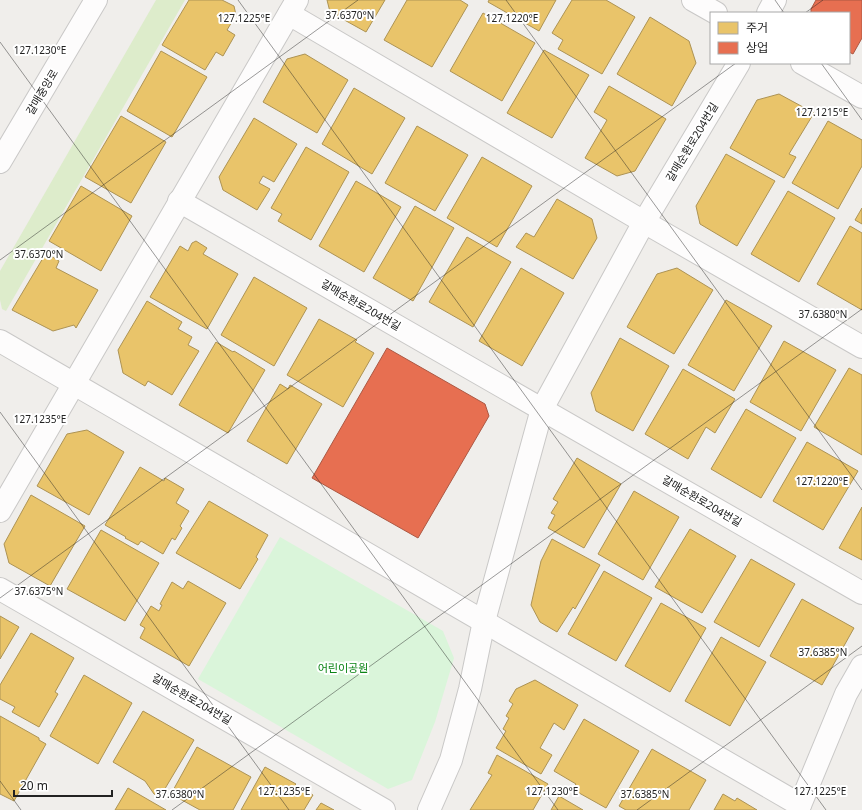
<svg xmlns="http://www.w3.org/2000/svg" width="862" height="810" viewBox="0 0 862 810" font-family="'Noto Sans','Noto Sans KR',sans-serif">
<rect width="100%" height="100%" fill="#f0eeeb"/>
<polygon fill="#ddeccb" points="156,0 185,0 6,311 2,309 0,300 0,271"/>
<polygon fill="#daf5da" points="280,537 443,631 454,658 435,722 412,780 388,789 198,679"/>
<g fill="#e9c46a" stroke="#ad9354">
<polygon points="189,0 222,0 234,6 236,15 227,30 235,35 223,56 216,52 205,70 162,45"/>
<polygon points="327,0 385,0 366,32 330,12"/>
<polygon points="407,0 460,0 468,5 432,67 384,40"/>
<polygon points="489,0 556,0 539,31 488,2"/>
<polygon points="572,0 606,0 635,17 602,74 558,49 563,40 552,33"/>
<polygon points="483,13 535,43 502,101 450,71"/>
<polygon points="650,17 689,41 696,63 672,106 617,74"/>
<polygon points="544,50 589,75 552,138 507,113"/>
<polygon points="161,51 207,77 172,137 127,111"/>
<polygon points="305,54 348,80 317,133 263,102 287,59"/>
<polygon points="609,86 666,119 635,171 617,176 585,158 607,120 594,112"/>
<polygon points="354,88 405,118 372,174 322,144"/>
<polygon points="779,94 814,113 789,154 796,157 784,178 730,148 757,100"/>
<polygon points="121,116 166,142 131,203 85,177"/>
<polygon points="254,118 297,144 274,182 263,176 259,183 270,189 257,210 223,190 219,177"/>
<polygon points="828,121 862,140 862,166 838,209 792,183"/>
<polygon points="417,126 468,155 435,211 385,183"/>
<polygon points="306,147 349,172 311,240 278,221 282,214 271,208"/>
<polygon points="726,154 775,181 737,246 700,224 696,206"/>
<polygon points="482,157 532,186 497,247 447,218"/>
<polygon points="356,181 401,207 364,272 319,246"/>
<polygon points="81,186 132,216 101,271 49,241"/>
<polygon points="788,191 835,218 799,282 751,254"/>
<polygon points="557,199 592,219 597,238 573,279 516,247 526,233 534,237"/>
<polygon points="415,206 454,228 413,301 373,278"/>
<polygon points="862,208 862,224 855,220"/>
<polygon points="850,226 862,233 862,310 817,284"/>
<polygon points="467,237 511,262 473,327 429,302"/>
<polygon points="196,241 207,248 203,254 238,274 207,329 150,297 180,246 188,251 192,243"/>
<polygon points="46,253 59,261 56,268 98,290 76,328 74,325 53,331 12,310"/>
<polygon points="521,268 564,293 522,366 479,341"/>
<polygon points="677,268 713,290 674,354 627,327 657,274"/>
<polygon points="254,277 307,308 274,366 221,335"/>
<polygon points="726,300 772,326 734,391 688,365"/>
<polygon points="147,301 182,322 178,329 192,337 188,345 199,351 172,395 148,381 145,386 123,373 118,350"/>
<polygon points="319,319 357,340 355,342 374,353 343,407 287,375"/>
<polygon points="620,338 669,366 633,431 596,411 591,393"/>
<polygon points="784,341 836,370 801,431 750,402"/>
<polygon points="216,342 233,352 234,351 265,370 228,433 179,405"/>
<polygon points="849,368 862,375 862,455 814,427"/>
<polygon points="683,369 735,399 715,433 706,427 688,459 645,434"/>
<polygon points="280,384 288,389 290,385 322,404 287,464 247,441"/>
<polygon points="746,409 796,438 761,498 711,469"/>
<polygon points="87,430 124,452 89,515 37,486 67,434"/>
<polygon points="807,442 858,471 823,530 773,501"/>
<polygon points="577,458 621,484 584,548 548,528 555,515 551,513 558,502 553,499"/>
<polygon points="140,467 164,481 165,478 184,489 176,503 189,511 180,526 182,528 175,540 172,538 163,554 141,541 138,545 125,538 126,537 105,525"/>
<polygon points="634,491 679,517 643,580 598,554"/>
<polygon points="31,495 85,526 50,586 9,563 4,544"/>
<polygon points="209,501 268,535 256,557 258,559 240,589 176,553"/>
<polygon points="862,507 862,560 839,548"/>
<polygon points="690,529 736,556 702,613 655,587"/>
<polygon points="101,530 159,563 125,621 67,589"/>
<polygon points="552,539 600,565 575,609 573,607 557,632 540,622 531,605 541,561"/>
<polygon points="751,559 795,584 759,647 714,622"/>
<polygon points="604,571 652,598 616,661 568,634"/>
<polygon points="188,581 226,603 189,666 140,638 145,628 140,625 151,606 159,611 162,605 160,604 172,582 183,589"/>
<polygon points="802,599 854,628 822,685 770,656"/>
<polygon points="661,603 706,628 670,692 625,666"/>
<polygon points="0,616 19,627 0,659"/>
<polygon points="31,633 74,658 55,692 58,694 39,727 12,712 15,707 0,699 0,685"/>
<polygon points="721,637 766,662 730,726 685,701"/>
<polygon points="84,675 132,703 98,764 50,736"/>
<polygon points="535,680 578,705 564,730 554,723 540,748 552,755 541,774 496,748 506,731 503,729 509,718 506,716 513,704 509,701 516,689"/>
<polygon points="143,711 194,740 160,797 154,794 145,781 113,762"/>
<polygon points="0,716 39,738 39,740 46,744 14,801 0,794"/>
<polygon points="584,719 639,751 606,808 572,789 576,784 554,771"/>
<polygon points="197,747 251,777 233,810 200,810 171,794"/>
<polygon points="652,749 706,780 689,810 626,810 619,806"/>
<polygon points="497,755 548,784 533,810 470,810 492,775 488,773"/>
<polygon points="265,767 296,784 295,785 313,795 304,810 241,810"/>
<polygon points="128,788 166,810 115,810"/>
<polygon points="723,794 735,801 737,798 757,810 714,810"/>
<polygon points="559,796 583,810 551,810"/>
<polygon points="321,803 334,810 316,810"/>
</g>
<g fill="#e76f51" stroke="#ac5843">
<polygon points="816,0 862,0 862,38 853,54 849,52 849,13 811,13 811,9"/>
<polygon points="387,348 485,404 489,416 418,538 312,478"/>
</g>
<g fill="none" stroke-linecap="round" stroke-linejoin="round">
<g stroke="#c9c8c7" stroke-width="24">
<g id="minor">
<polyline points="693,0 716,13"/>
<polyline points="289,14 644,222 862,347"/>
<polyline points="802,63 862,97"/>
<polyline points="179,201 862,593"/>
<polyline points="0,341 800,805"/>
<polyline points="0,511 297,0"/>
<polyline points="0,589 384,810"/>
<polyline points="798,810 846,694 862,666"/>
</g>
</g>
<g stroke="#c9c8c7" stroke-width="24">
<g id="tertiary">
<polyline points="768,13 775,0"/>
<polyline points="0,162 96,0"/>
<polyline points="429,810 451,760 470,689 484,621 542,409 644,222 739,63"/>
</g>
</g>
<use href="#minor" stroke="#fdfcfc" stroke-width="22"/>
<use href="#tertiary" stroke="#fdfcfc" stroke-width="22"/>
</g>
<path fill="none" stroke="#222" stroke-width="1" stroke-opacity="0.45" d="M238,0L826,810M506,0L862,490M775,0L784,13M805,13L823,0M0,42L558,810M821,63L862,120M0,260L358,0M0,412L289,810M0,598L736,63M0,781L21,810M172,810L862,309M637,810L862,646"/>
<g text-anchor="middle" stroke-width="4" stroke-linejoin="round" paint-order="stroke">
<g font-size="11" fill="#222" stroke="#fff">
<text transform="translate(42 92) rotate(-59)" y="4">갈매중앙로</text>
<text transform="translate(692 142) rotate(-59)" y="4">갈매순환로204번길</text>
<text transform="translate(361 305) rotate(30)" y="4">갈매순환로204번길</text>
<text transform="translate(702 501) rotate(30)" y="4">갈매순환로204번길</text>
<text transform="translate(192 699) rotate(30)" y="4">갈매순환로204번길</text>
</g>
<g font-size="11" fill="#0c8416" stroke="#fff">
<text x="343" y="672">어린이공원</text>
</g>
</g>
<g font-size="10" text-anchor="middle" fill="#222" stroke="#fff" stroke-width="4" stroke-linejoin="round" paint-order="stroke">
<text x="350" y="19">37.6370°N</text>
<text x="244" y="22">127.1225°E</text>
<text x="512" y="22">127.1220°E</text>
<text x="40" y="54">127.1230°E</text>
<text x="822" y="116">127.1215°E</text>
<text x="39" y="258">37.6370°N</text>
<text x="823" y="318">37.6380°N</text>
<text x="40" y="423">127.1235°E</text>
<text x="822" y="485">127.1220°E</text>
<text x="39" y="595">37.6375°N</text>
<text x="823" y="656">37.6385°N</text>
<text x="284" y="795">127.1235°E</text>
<text x="552" y="795">127.1230°E</text>
<text x="820" y="795">127.1225°E</text>
<text x="180" y="798">37.6380°N</text>
<text x="645" y="798">37.6385°N</text>
</g>
<rect x="710" y="12" width="140" height="52" fill="#ffffff" stroke="#a7a7a7"/>
<rect x="718" y="22" width="20" height="12" fill="#e9c46a" stroke="#a7a7a7"/>
<text x="746" y="32" font-size="12" fill="#222222">주거</text>
<rect x="718" y="42" width="20" height="12" fill="#e76f51" stroke="#a7a7a7"/>
<text x="746" y="52" font-size="12" fill="#222222">상업</text>
<path d="M14 790v6h98v-6" fill="none" stroke="#222222" stroke-width="2"/>
<text x="20" y="790" font-size="12" fill="#222222" stroke="#ffffff" stroke-width="3" paint-order="stroke">20 m</text>
</svg>
